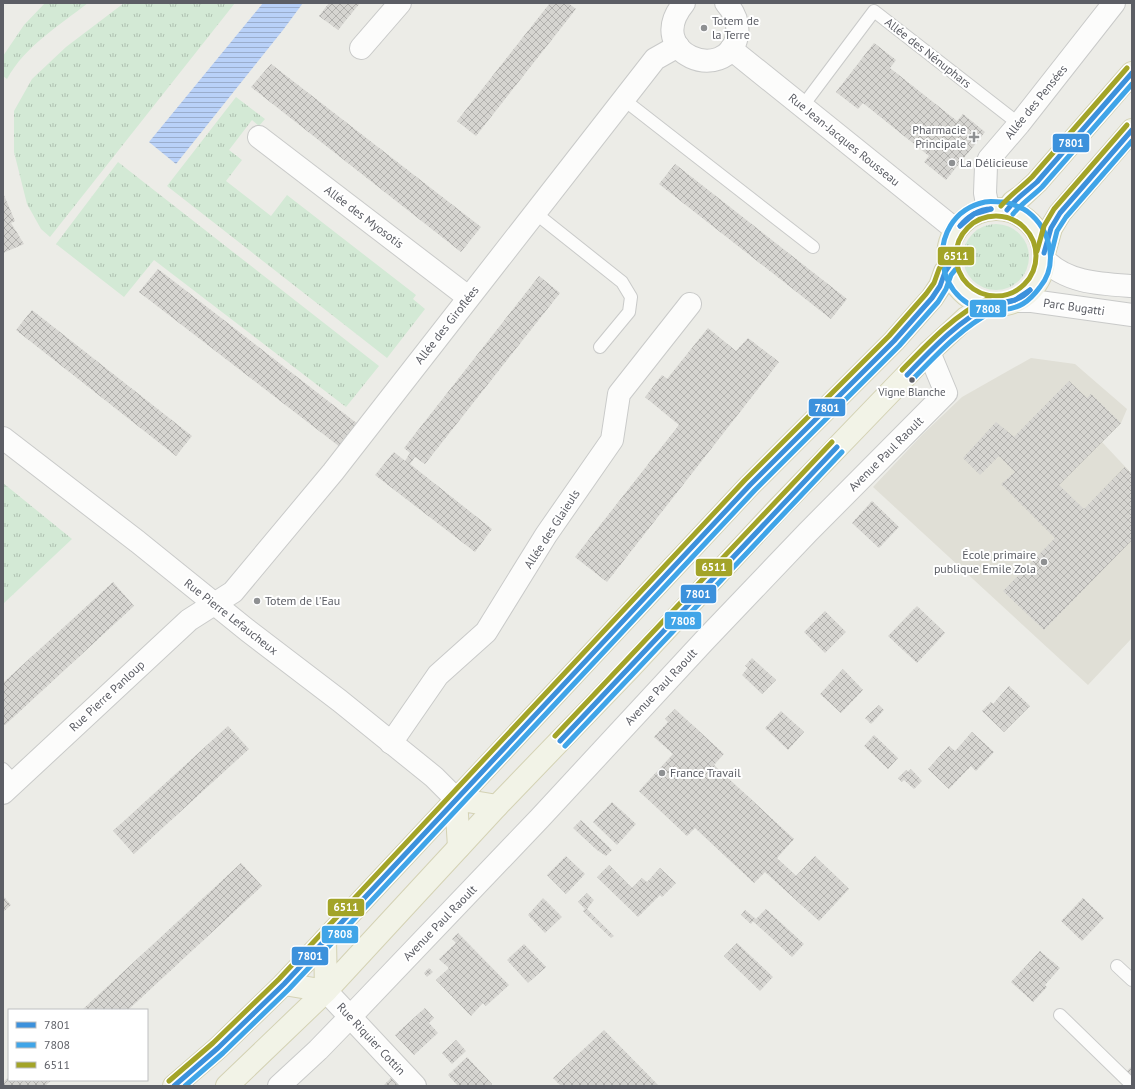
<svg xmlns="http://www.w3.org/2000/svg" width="1135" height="1089" viewBox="0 0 1135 1089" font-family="'PT Sans',sans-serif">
<defs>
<pattern id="grass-tufts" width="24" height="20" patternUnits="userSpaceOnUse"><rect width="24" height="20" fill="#d3e9d5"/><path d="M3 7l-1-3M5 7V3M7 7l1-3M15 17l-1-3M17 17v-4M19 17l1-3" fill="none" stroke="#aec0b0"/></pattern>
<pattern id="water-rules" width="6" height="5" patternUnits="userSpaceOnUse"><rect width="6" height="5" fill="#b9d1f8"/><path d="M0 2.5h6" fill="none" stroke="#9aadcc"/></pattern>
<pattern id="building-cross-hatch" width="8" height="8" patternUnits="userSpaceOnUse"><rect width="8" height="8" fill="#d6d5d1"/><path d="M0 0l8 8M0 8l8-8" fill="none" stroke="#b1b0ad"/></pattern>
</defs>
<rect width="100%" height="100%" fill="#ecece7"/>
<polygon fill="#e0dfd6" points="1031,358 1075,364 1127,409 1121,423 1102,442 1132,474 1132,638 1088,685 873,487 922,435 962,397"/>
<g fill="url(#grass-tufts)">
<path d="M45,3H88C60,25 25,46 7,79L3,76V56L24,25Z"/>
<polygon points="124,3 235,3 50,237 41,229 27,204 14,152 14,111 32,79 66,47"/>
<polygon points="236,97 265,119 259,126 252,120 229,150 242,160 226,181 271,216 287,195 416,295 413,299 425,309 387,358 167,186"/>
<polygon points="118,162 379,366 346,407 154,260 124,297 56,244"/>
<circle cx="996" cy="257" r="33"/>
<polygon points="3,483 72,539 3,604"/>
</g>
<polygon fill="url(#water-rules)" points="263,3 303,3 283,30 176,164 149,142"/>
<g fill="url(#building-cross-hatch)">
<polygon points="329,3 360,3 338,30 319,16"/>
<polygon points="550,3 568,3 576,9 476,136 457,121"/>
<polygon points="874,43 896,60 890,68 957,121 963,114 985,132 946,180 924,162 929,156 863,103 858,109 836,92"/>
<polygon points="271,64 481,227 461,252 251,87"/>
<polygon points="675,164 847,299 831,319 659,184"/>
<polygon points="3,193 15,221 11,223 24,244 3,253"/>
<polygon points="158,269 359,425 340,447 139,292"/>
<polygon points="539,276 560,293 425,464 415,457 410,464 492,529 475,552 375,475 394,452 405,461 410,453 404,448"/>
<polygon points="32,310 192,436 176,456 16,330"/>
<polygon points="708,328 736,351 748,338 779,362 607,582 575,557 679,425 645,397 662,375 667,379"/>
<polygon points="1069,381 1087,398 1091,394 1121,423 1059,485 1084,509 1125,467 1132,474 1132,540 1044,630 1003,591 1055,538 1001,484 1015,472 999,456 980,475 963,458 996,422 1014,437"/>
<polygon points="872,501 899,527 879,548 852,523"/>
<polygon points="113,582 134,606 5,725 3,723 3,683"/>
<polygon points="917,606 945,633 917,663 888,636"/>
<polygon points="825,611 846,632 825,653 804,632"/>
<polygon points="752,658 776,680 762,694 742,675 748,668 745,666"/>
<polygon points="843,669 863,690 841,713 820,694"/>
<polygon points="1009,686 1030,706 1004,732 982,711 991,702 993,704"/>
<polygon points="879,705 884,710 871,724 865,718"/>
<polygon points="675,709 724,754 714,765 794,839 777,858 796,876 815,856 849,889 819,921 765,872 754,883 695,828 687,836 639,791 673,754 654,737 668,722 665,719"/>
<polygon points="781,711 804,732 788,750 765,728"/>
<polygon points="228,726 249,749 134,854 113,831"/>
<polygon points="972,732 994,752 976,771 971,766 949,789 928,769 949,746 955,751"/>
<polygon points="874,735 898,758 888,769 864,746"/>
<polygon points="911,769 922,781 914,789 904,780 902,782 898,778 906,770 908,772"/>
<polygon points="612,802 636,824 617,845 593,822"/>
<polygon points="581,820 612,850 606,856 597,850 573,828"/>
<polygon points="566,856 585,874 566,894 547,875"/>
<polygon points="241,863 262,886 128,1010 82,1010"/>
<polygon points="609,865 632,888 642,878 647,882 660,868 676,883 662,897 660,895 638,917 597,877"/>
<polygon points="587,893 594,900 587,909 614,936 611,938 583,911 585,909 578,902"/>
<polygon points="3,896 11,905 3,912"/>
<polygon points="543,898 562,917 545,933 528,915"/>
<polygon points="1083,898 1104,918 1082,941 1061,921"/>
<polygon points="766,909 804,944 792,957 753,921 751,924 741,915 745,910 756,919"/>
<polygon points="458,933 509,985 486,1006 483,1003 471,1016 436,980 449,968 439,959 456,943 452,939"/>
<polygon points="737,943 773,977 760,991 724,956"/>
<polygon points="524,944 546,967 528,983 507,960"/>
<polygon points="1040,951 1060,968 1045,985 1047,987 1033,1002 1011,982"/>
<polygon points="429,968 433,972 427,977 424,973"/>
<polygon points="425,1008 434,1018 429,1023 438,1033 414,1055 395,1035"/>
<polygon points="604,1030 659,1086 561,1086 553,1078"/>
<polygon points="456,1040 466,1051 452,1064 442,1053"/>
<polygon points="467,1057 492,1084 490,1086 458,1086 448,1075"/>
<polygon points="1132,1066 1132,1077 1126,1072"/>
<polygon points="9,1077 9,1080 52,1080 45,1086 3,1086 3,1082"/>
<polygon points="391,1078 398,1086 383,1086"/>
</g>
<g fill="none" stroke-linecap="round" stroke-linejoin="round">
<g stroke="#c9cac9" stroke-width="14">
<g id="service">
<polyline points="623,99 813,247"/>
<polyline points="802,107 874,11 1019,124"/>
<polyline points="534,212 622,282 631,297 629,312 600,347"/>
<polyline points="3,769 15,782"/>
<polyline points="1117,966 1132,980"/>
<polyline points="1060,1015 1132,1085"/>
</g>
</g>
<g stroke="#c9cac9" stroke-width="24">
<g id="minor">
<path d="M684,3C642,54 727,85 737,36C739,23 735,13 726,3"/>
<polyline points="361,48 400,3"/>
<polyline points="731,49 956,230"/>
<polyline points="259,137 468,297"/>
<polyline points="988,209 985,193 986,166 989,159 1019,124 1114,3"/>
<path d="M1044,259C1066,283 1101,284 1132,286"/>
<polyline points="1015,301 1032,301 1132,315"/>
<polyline points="3,438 138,542 247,630 340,701 434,777 456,799"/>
<polyline points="391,743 438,675 486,632 546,535 612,440 619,394 690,304"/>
<polyline points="3,793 189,620 233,592 333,472 655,59 678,46"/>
<polyline points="326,991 415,1086"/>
<polyline points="279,1086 318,1050 350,1017 540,818 704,641 808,532 946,393 929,352"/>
</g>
</g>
<g stroke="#d4d2b4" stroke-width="24">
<g id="primary">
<circle cx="996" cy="257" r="48"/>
<polyline points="1007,210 1013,202 1022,196 1037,182 1132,73"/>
<polyline points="1044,253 1051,228 1060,213 1132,130"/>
<polyline points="459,847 456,799 497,806"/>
<polyline points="284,984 326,991 325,940"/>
<polyline points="174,1086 218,1048 284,984 750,485 894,341 932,298 940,286 945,272 949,266"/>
<polyline points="227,1086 326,991 497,806 630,668 774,513 929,352 966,318 980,309 992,304"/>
</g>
</g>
<use href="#service" stroke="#fcfcfb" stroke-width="12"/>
<use href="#minor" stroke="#fcfcfb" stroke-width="22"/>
<use href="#primary" stroke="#f2f3e7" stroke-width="22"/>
<g stroke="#fff" stroke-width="8">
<g id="bus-1">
<path d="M1007,210C1015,199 1027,191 1037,182L1132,73"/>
<path d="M960,226C967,217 979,209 991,209"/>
<polyline points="960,226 974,214 991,209"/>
<polyline points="1044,253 1051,228 1060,213 1132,130"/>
<polyline points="996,304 1015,300 1030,290"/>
<path d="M996,304C1009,303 1021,300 1030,290"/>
<path d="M907,375C933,348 958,321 992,304"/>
<polyline points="560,741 837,447"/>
<polyline points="174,1086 218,1048 284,984 750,485 894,341 932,298 940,286 945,272 949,266"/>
</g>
</g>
<g stroke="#fff" stroke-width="8">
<g id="bus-2">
<path d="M1003,202C997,202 990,201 985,202C920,216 933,316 1000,310C1019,309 1029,302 1040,287C1059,264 1050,229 1028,212C1022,207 1013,205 1006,202"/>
<path d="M1013,214C1021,204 1033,196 1042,187L1132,84"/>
<polyline points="1051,255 1057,231 1066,217 1132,141"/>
<path d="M912,380C938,353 962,327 995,310"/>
<polyline points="565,746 842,452"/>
<polyline points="185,1086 223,1053 289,989 755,490 899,346 938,302 946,289 951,275 955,270"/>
</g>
</g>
<g stroke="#fff" stroke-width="8">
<g id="bus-3">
<path d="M1001,206C1010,195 1022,187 1032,177L1127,68"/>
<circle cx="996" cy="256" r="40"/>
<polyline points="1037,251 1044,226 1054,209 1127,125"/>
<path d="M902,370C929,342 954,315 989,298"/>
<polyline points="555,736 832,442"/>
<polyline points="169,1081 213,1043 279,979 745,480 889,336 926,294 934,283 939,269 943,262"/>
</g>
</g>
<use href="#bus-1" stroke="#3c91dc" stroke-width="5"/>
<use href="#bus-2" stroke="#40a5e8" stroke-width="5"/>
<use href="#bus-3" stroke="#a3a428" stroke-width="5"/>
</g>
<g fill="#8e9092" stroke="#fff" stroke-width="1.5">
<circle cx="704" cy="28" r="4"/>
<path d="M972 131h4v4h4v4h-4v4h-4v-4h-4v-4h4z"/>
<circle cx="952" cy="163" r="4"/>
<circle cx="1044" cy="562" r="4"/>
<circle cx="257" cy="601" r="4"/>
<circle cx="662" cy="773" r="4"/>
</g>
<circle fill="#5c5e65" stroke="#fff" stroke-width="1.5" cx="912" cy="380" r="3.5"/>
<g text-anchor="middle" stroke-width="4" stroke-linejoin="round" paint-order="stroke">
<g font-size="11" fill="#5c5e65" stroke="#fff">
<text x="912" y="396">Vigne Blanche</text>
</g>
<g font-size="12" fill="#5c5e65" stroke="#fff" text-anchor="start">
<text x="712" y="25">Totem de<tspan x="712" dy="14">la Terre</tspan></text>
<text x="966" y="134" text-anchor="end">Pharmacie<tspan x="966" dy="14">Principale</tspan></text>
<text x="960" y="167">La Délicieuse</text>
<text x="1036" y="559" text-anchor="end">École primaire<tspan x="1036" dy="14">publique Emile Zola</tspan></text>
<text x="265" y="605">Totem de l'Eau</text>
<text x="670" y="777">France Travail</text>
</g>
<g font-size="12" fill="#5c5e65" stroke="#fff">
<text transform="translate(928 53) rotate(38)" y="4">Allée des Nénuphars</text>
<text transform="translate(1036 102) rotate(-51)" y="4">Allée des Pensées</text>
<text transform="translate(844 140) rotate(39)" y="4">Rue Jean-Jacques Rousseau</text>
<text transform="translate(364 217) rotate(37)" y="4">Allée des Myosotis</text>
<text transform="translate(1074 307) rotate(8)" y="4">Parc Bugatti</text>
<text transform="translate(447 325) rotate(-52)" y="4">Allée des Giroflées</text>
<text transform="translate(886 454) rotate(-45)" y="4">Avenue Paul Raoult</text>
<text transform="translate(552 529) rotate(-57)" y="4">Allée des Glaieuls</text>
<text transform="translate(231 617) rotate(38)" y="4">Rue Pierre Lefaucheux</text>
<text transform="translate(661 687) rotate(-47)" y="4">Avenue Paul Raoult</text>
<text transform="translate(107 696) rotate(-43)" y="4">Rue Pierre Panloup</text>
<text transform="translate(440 923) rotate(-46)" y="4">Avenue Paul Raoult</text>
<text transform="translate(371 1039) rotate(47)" y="4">Rue Riquier Cottin</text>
</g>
</g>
<g stroke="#fff" stroke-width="1.5">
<rect x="1052" y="133" width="38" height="20" rx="4" fill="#3c91dc"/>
<rect x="937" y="246" width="38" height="20" rx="4" fill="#a3a428"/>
<rect x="969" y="299" width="38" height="19" rx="4" fill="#40a5e8"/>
<rect x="808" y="398" width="38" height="19" rx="4" fill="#3c91dc"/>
<rect x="695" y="558" width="38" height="19" rx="4" fill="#a3a428"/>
<rect x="680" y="584" width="37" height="20" rx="4" fill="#3c91dc"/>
<rect x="664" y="611" width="38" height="19" rx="4" fill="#40a5e8"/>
<rect x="327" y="898" width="38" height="19" rx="4" fill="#a3a428"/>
<rect x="321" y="925" width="38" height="19" rx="4" fill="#40a5e8"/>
<rect x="291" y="946" width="38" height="20" rx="4" fill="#3c91dc"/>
</g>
<g font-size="11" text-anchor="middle" font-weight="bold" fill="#fff">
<text x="1071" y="147">7801</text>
<text x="956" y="260">6511</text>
<text x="988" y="313">7808</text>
<text x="827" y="412">7801</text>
<text x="714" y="571">6511</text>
<text x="698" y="598">7801</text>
<text x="683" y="625">7808</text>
<text x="346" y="911">6511</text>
<text x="340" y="938">7808</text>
<text x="310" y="960">7801</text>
</g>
<rect width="1135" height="1089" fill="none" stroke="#5c5e65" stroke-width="8"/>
<rect x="8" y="1009" width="140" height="72" fill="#ffffff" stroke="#bebfc1"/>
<rect x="16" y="1022" width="20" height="6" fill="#3c91dc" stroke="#bebfc1"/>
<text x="44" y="1029" font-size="12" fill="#5c5e65">7801</text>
<rect x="16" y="1042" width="20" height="6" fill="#40a5e8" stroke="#bebfc1"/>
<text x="44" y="1049" font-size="12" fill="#5c5e65">7808</text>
<rect x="16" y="1062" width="20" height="6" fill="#a3a428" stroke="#bebfc1"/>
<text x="44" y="1069" font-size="12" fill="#5c5e65">6511</text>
</svg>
